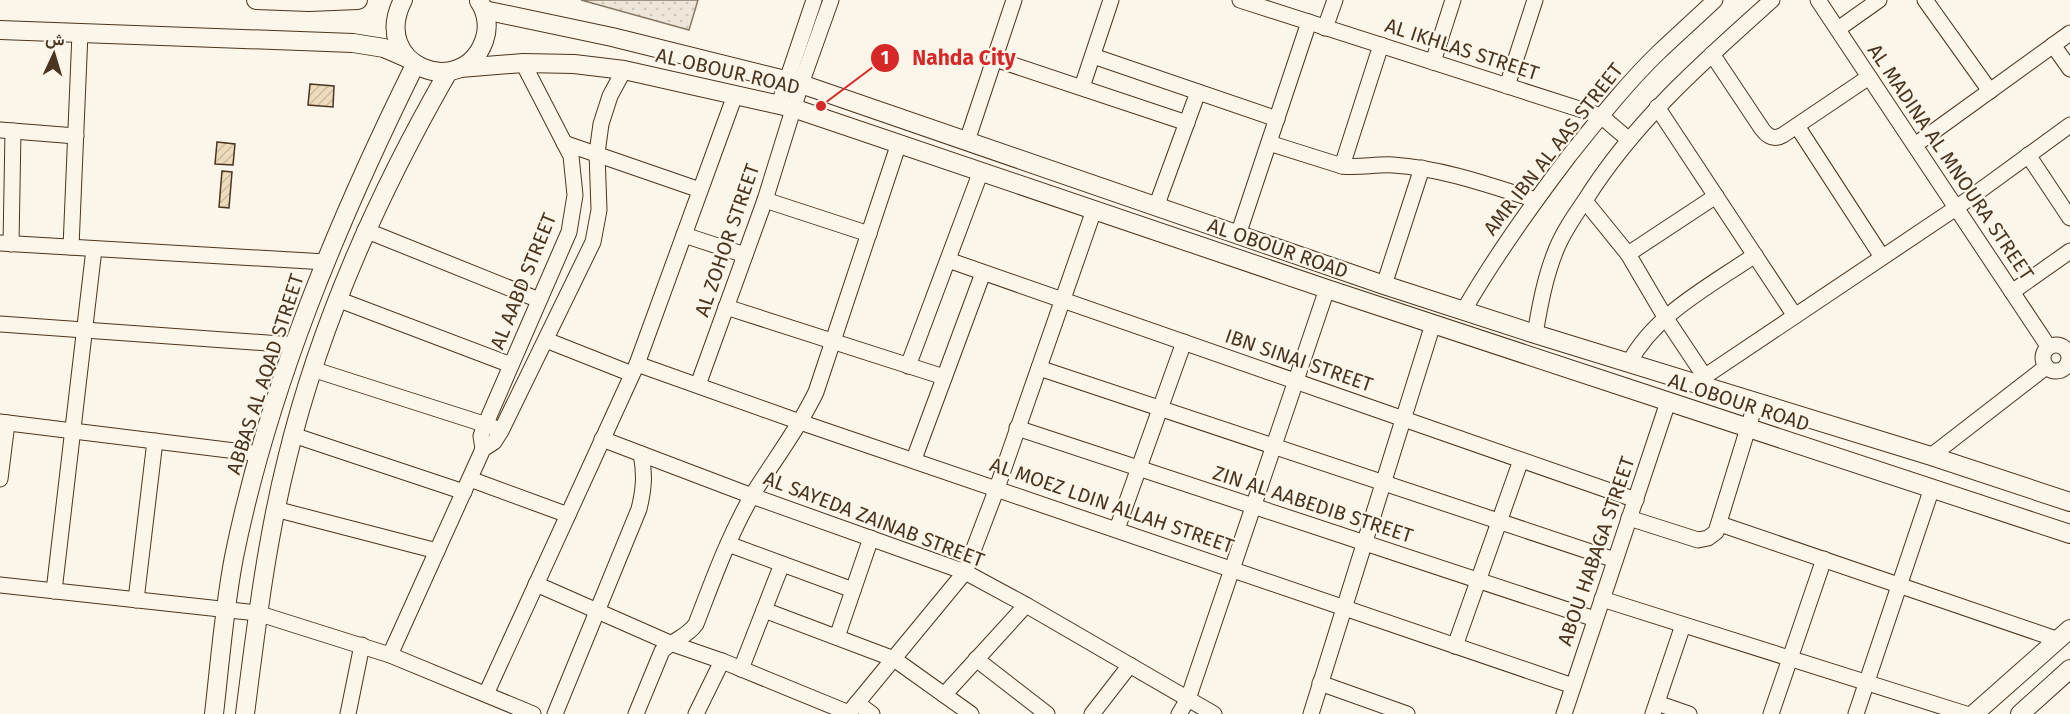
<svg xmlns="http://www.w3.org/2000/svg" width="2070" height="714" viewBox="0 0 2070 714" font-family="'Fira Sans',Vazirmatn,sans-serif">
<defs>
<pattern id="park-dots" width="8" height="8" patternUnits="userSpaceOnUse" patternTransform="scale(1.5)"><rect width="8" height="8" fill="#ede6d9"/><path d="M2 2h.1M6 6h.1" fill="none" stroke="#cdc6ba" stroke-width="1.8" stroke-linecap="round"/></pattern>
<pattern id="building-hatch" width="6" height="6" patternUnits="userSpaceOnUse" patternTransform="scale(1.5)"><rect width="6" height="6" fill="#ecdcbc"/><path d="M-1 1l2-2M0 6l6-6M5 7l2-2" fill="none" stroke="#ccbda1"/></pattern>
</defs>
<rect width="100%" height="100%" fill="#fbf6e9"/>
<polygon fill="url(#park-dots)" stroke="#887966" stroke-width="1.5" points="581,0 698,0 689,30"/>
<g fill="url(#building-hatch)" stroke="#4a3520" stroke-width="1.5">
<polygon points="310,84 334,86 333,107 308,105"/>
<polygon points="217,142 235,144 233,165 215,164"/>
<polygon points="222,171 232,172 229,208 219,207"/>
</g>
<g fill="none" stroke-linecap="round" stroke-linejoin="round">
<g stroke="#4a3520" stroke-width="17">
<g id="minor">
<polyline points="1240,0 1601,116 1629,140"/>
<polyline points="1818,0 2048,346"/>
<polyline points="1925,0 1990,91"/>
<polyline points="1325,28 1335,0"/>
<polyline points="1838,29 1879,0"/>
<polyline points="2053,45 2070,69"/>
<path d="M1712,54L1762,129C1768,137 1774,140 1783,135L1869,77"/>
<polyline points="1093,56 1277,119"/>
<polyline points="995,59 1187,123"/>
<polyline points="1433,62 1453,0"/>
<polyline points="1507,86 1535,0"/>
<polyline points="1082,87 1111,0"/>
<polyline points="779,104 814,0"/>
<polyline points="1657,107 1795,316"/>
<polyline points="1797,126 1882,257"/>
<polyline points="0,130 76,136"/>
<polyline points="967,141 1014,0"/>
<polyline points="564,143 700,190"/>
<path d="M1269,143L1342,166C1359,168 1376,164 1393,165C1441,168 1489,185 1536,200"/>
<polyline points="1915,145 2070,33"/>
<polyline points="2028,155 2070,218"/>
<polyline points="1342,166 1381,45"/>
<polyline points="765,200 869,234"/>
<polyline points="1585,201 1628,254 1665,317 1705,377"/>
<polyline points="1156,207 1198,92"/>
<polyline points="365,230 539,300"/>
<polyline points="684,235 745,255"/>
<polyline points="1238,235 1309,22"/>
<polyline points="0,243 326,262"/>
<polyline points="11,244 13,131"/>
<polyline points="71,247 80,33"/>
<polyline points="1628,254 1716,196"/>
<polyline points="948,260 1636,500"/>
<polyline points="1384,285 1422,168"/>
<polyline points="2012,292 2070,251"/>
<polyline points="337,299 511,365"/>
<polyline points="726,307 944,377"/>
<path d="M1464,310C1495,256 1531,206 1569,156C1597,121 1626,84 1658,53C1677,35 1696,18 1715,0"/>
<polyline points="0,324 295,345"/>
<path d="M1535,334C1540,305 1545,277 1556,250C1563,232 1575,215 1586,199C1635,121 1704,61 1772,0"/>
<polyline points="546,340 632,374"/>
<circle cx="2056" cy="358" r="13"/>
<path d="M1629,363C1655,314 1710,286 1755,255"/>
<polyline points="637,364 800,422 1573,686"/>
<polyline points="908,366 981,171"/>
<polyline points="1039,368 1615,560"/>
<polyline points="312,369 493,427"/>
<polyline points="1695,383 1956,208 2070,125"/>
<polyline points="698,385 765,200 801,84 831,0"/>
<polyline points="0,422 260,454"/>
<polyline points="1017,428 1595,619"/>
<polyline points="293,435 464,492"/>
<polyline points="602,439 752,496 965,572 1026,605 1214,714"/>
<polyline points="483,449 481,436 483,430 569,232 575,195 571,156 523,63"/>
<polyline points="1931,456 2046,367"/>
<polyline points="914,459 983,273"/>
<polyline points="0,479 7,423"/>
<polyline points="470,479 568,515"/>
<polyline points="275,509 437,551"/>
<polyline points="1629,518 1698,540 1708,538 1716,532 1756,402"/>
<polyline points="1720,524 2059,640"/>
<polyline points="1117,529 1184,342"/>
<polyline points="728,544 853,590"/>
<polyline points="536,584 670,643 722,661 849,713"/>
<polyline points="0,585 257,613 390,655 533,714"/>
<polyline points="54,591 94,249"/>
<polyline points="1602,599 1966,714"/>
<polyline points="136,600 155,441"/>
<polyline points="764,610 894,659 971,714"/>
<polyline points="837,637 871,538"/>
<polyline points="1455,646 1521,460"/>
<polyline points="390,655 483,449 494,442 501,431 593,242 599,210 597,153 601,124 610,96 624,70"/>
<polyline points="976,659 1047,714"/>
<polyline points="741,669 782,564"/>
<polyline points="1320,683 1407,714"/>
<polyline points="486,694 637,364 735,95"/>
<polyline points="944,695 1026,605"/>
<polyline points="857,703 872,714"/>
<polyline points="1657,703 1689,714"/>
<polyline points="348,714 362,645"/>
<path d="M555,714L639,509C644,489 645,474 641,454"/>
<path d="M636,714L662,651C673,640 687,637 696,624C713,580 729,535 753,494C774,460 799,428 816,392L899,143"/>
<polyline points="696,714 722,661"/>
<polyline points="848,714 965,572 997,488 1094,210"/>
<polyline points="1092,714 1130,665"/>
<polyline points="1179,714 1188,699 1327,289"/>
<polyline points="1311,714 1433,324"/>
<polyline points="1564,714 1668,402"/>
<polyline points="1653,714 1683,625"/>
<polyline points="1771,714 1824,559"/>
<polyline points="1856,714 1932,488"/>
</g>
</g>
<g stroke="#4a3520" stroke-width="20">
<g id="tertiary">
<polyline points="256,0 309,2 358,0"/>
<path d="M403,0C369,66 462,101 484,41C489,28 487,13 479,1"/>
<polyline points="484,10 612,37 801,84 1384,285 1535,334 1931,456 2070,502"/>
<polyline points="0,30 353,43 384,48 407,58"/>
<polyline points="460,68 523,63 574,64 624,70 793,108 1327,289 2070,534"/>
<path d="M214,714C220,662 224,609 234,557C269,385 338,221 415,65"/>
<path d="M245,714C256,628 266,543 287,459C320,322 378,194 448,72"/>
<polyline points="1974,714 2070,629"/>
<polyline points="2020,714 2070,669"/>
</g>
</g>
<use href="#minor" stroke="#fbf6e9" stroke-width="15"/>
<use href="#tertiary" stroke="#fbf6e9" stroke-width="18"/>
</g>
<g text-anchor="middle" stroke-width="4.5" stroke-linejoin="round" paint-order="stroke">
<g font-size="20" fill="#4a3520" stroke="#fbf6e9">
<text transform="translate(1462 49) rotate(18)" y="7">AL IKHLAS STREET</text>
<text transform="translate(728 71) rotate(13)" y="7">AL OBOUR ROAD</text>
<text transform="translate(1553 149) rotate(-52)" y="7">AMR IBN AL AAS STREET</text>
<text transform="translate(1951 162) rotate(56)" y="7">AL MADINA AL MNOURA STREET</text>
<text transform="translate(727 240) rotate(-71)" y="7">AL ZOHOR STREET</text>
<text transform="translate(1278 248) rotate(19)" y="7">AL OBOUR ROAD</text>
<text transform="translate(523 281) rotate(-68)" y="7">AL AABD STREET</text>
<text transform="translate(1299 360) rotate(19)" y="7">IBN SINAI STREET</text>
<text transform="translate(265 374) rotate(-72)" y="7">ABBAS AL AQAD STREET</text>
<text transform="translate(1739 402) rotate(18)" y="7">AL OBOUR ROAD</text>
<text transform="translate(1313 504) rotate(18)" y="7">ZIN AL AABEDIB STREET</text>
<text transform="translate(1112 505) rotate(19)" y="7">AL MOEZ LDIN ALLAH STREET</text>
<text transform="translate(874 519) rotate(21)" y="7">AL SAYEDA ZAINAB STREET</text>
<text transform="translate(1596 551) rotate(-71)" y="7">ABOU HABAGA STREET</text>
</g>
</g>
<path fill="none" stroke="#d62828" stroke-width="2" d="M821 106L885 58"/>
<g fill="#d62828" stroke="#fbf6e9" stroke-width="2">
<circle cx="821" cy="106" r="6"/>
<circle cx="885" cy="58" r="15"/>
</g>
<g font-size="18" text-anchor="middle" font-weight="bold" fill="#fff">
<text x="885" y="64">1</text>
</g>
<g font-size="21" text-anchor="middle" font-weight="bold" fill="#d62828" stroke="#fbf6e9" stroke-width="4.5" stroke-linejoin="round" paint-order="stroke">
<text x="964" y="65">Nahda City</text>
</g>
<g transform="translate(54 54) rotate(4)" stroke="#fbf6e9" stroke-width="4.5" paint-order="stroke">
<path d="M0-4.5L10 22L0 15L-10 22Z" fill="#4a3520"/>
<text y="-9" font-size="16" font-weight="bold" text-anchor="middle" fill="#4a3520">ش</text>
</g>
</svg>
